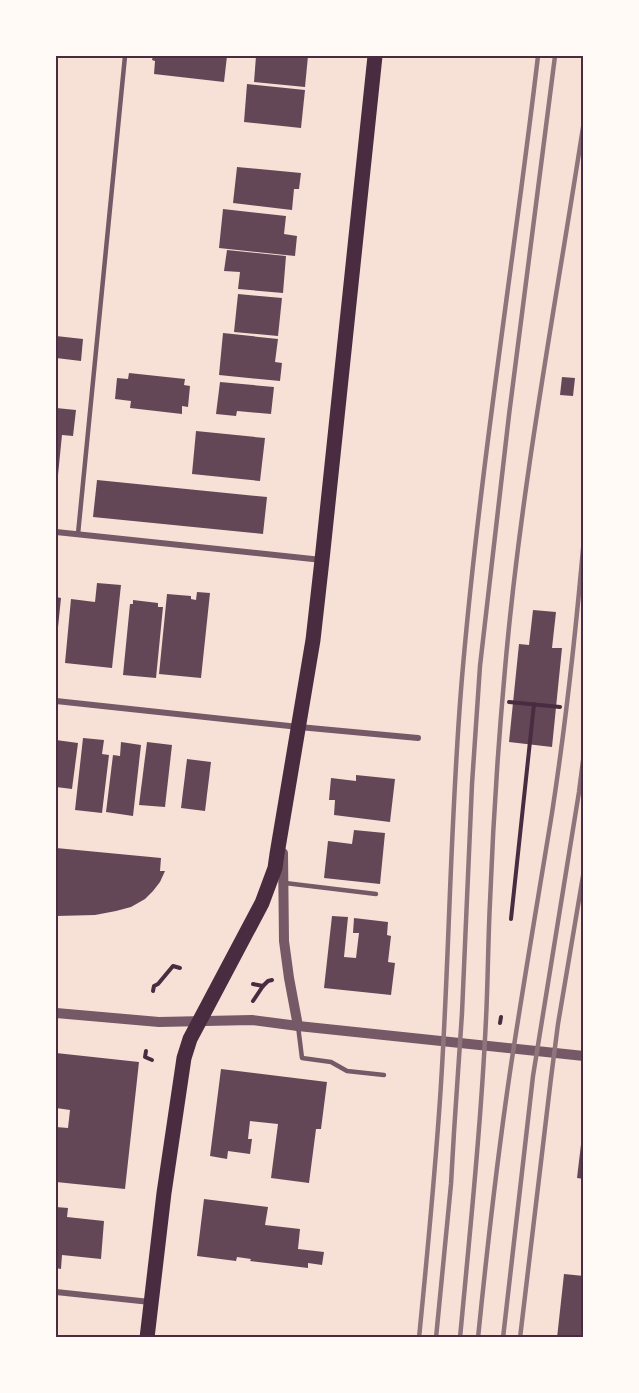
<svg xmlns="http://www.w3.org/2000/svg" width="639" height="1393" viewBox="0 0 639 1393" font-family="'Sofia Sans Condensed',sans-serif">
<rect width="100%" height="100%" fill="#f7e1d7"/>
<g fill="#644757">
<polygon points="153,56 227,56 224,82 154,74 155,61 152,60"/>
<polygon points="256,56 308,56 305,87 254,82"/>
<polygon points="247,84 305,90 301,128 244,122"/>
<polygon points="237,167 301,173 299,189 294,189 292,210 233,203"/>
<polygon points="223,209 286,216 284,234 297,236 295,256 219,248"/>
<polygon points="227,250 286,256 283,293 238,289 240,272 224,271"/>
<polygon points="238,294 282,298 278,336 234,332"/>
<polygon points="223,333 278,339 275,362 282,363 280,381 219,375"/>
<polygon points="56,336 83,339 81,361 56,358"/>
<polygon points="129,373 185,379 184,385 190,386 188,407 182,406 182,414 130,408 131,401 115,399 117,378 128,379"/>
<polygon points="562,377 575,378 573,396 560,395"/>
<polygon points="220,382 274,387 271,414 237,411 236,416 216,414"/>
<polygon points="56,408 76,410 73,436 62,435 58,475 56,475"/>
<polygon points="196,431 265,438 260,481 192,474"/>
<polygon points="97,480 267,497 263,534 93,517"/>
<polygon points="97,583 121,585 112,668 65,663 71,599 95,602"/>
<polygon points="197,592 210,593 201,678 159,674 167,594 191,596 191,599 196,600"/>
<polygon points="56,597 61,598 57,637 56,637"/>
<polygon points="133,600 158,603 158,607 163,607 156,678 123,675 130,604 133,604"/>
<polygon points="533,610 556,612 552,648 562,648 552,747 509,742 519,644 529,645"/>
<polygon points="83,738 104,740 102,754 109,755 102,813 75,810"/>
<polygon points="56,740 78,743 72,789 56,787"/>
<polygon points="121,742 141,745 133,816 106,812 113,755 120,756"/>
<polygon points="147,742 172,745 165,807 139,805"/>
<polygon points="187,759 211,762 205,811 181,808"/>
<polygon points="356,775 395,779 390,822 334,815 335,800 329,800 331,778 356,781"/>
<polygon points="354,830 385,833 380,884 324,878 328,841 352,844"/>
<polygon points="56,848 161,858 160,871 165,871 160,882 153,891 145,899 131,907 116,911 95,915 56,916"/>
<polygon points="332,916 348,917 344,957 356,958 359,933 353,933 354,918 388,922 387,935 391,936 388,962 395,963 391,995 324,988"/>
<polygon points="56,1053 139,1062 125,1189 56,1182 57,1155 56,1154 56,1127 68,1128 70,1110 56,1108"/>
<polygon points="221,1069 327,1082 321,1129 316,1129 309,1183 271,1178 278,1124 250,1121 248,1139 252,1139 250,1154 228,1151 227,1159 210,1156"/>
<polygon points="582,1136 584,1136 584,1179 577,1178"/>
<polygon points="204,1199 268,1207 265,1225 300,1229 298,1249 324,1252 322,1265 308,1263 308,1268 250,1261 251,1259 237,1257 236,1261 197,1256"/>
<polygon points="56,1207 68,1208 67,1217 104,1221 101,1259 62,1255 61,1269 56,1268"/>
<polygon points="564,1274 584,1276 584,1338 557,1338"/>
</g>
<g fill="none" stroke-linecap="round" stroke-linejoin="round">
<g stroke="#4a2c40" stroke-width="4">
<polyline points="509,702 560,707"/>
<polyline points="511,919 534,704"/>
<polyline points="253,984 263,986 268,981 272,980"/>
<polyline points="153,991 154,986 158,984 173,966 180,968"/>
<polyline points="253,1001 263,986"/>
<polyline points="500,1023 501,1017"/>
<polyline points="146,1051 145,1057 152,1060"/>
</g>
<g stroke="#755966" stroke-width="4.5">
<polyline points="78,534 125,56"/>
<polyline points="285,883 376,894"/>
<polyline points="298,1026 302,1058 331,1062 347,1071 384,1075"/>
</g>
<g stroke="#755966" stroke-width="6">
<polyline points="56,532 322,560"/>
<polyline points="56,701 299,727 418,738"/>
<polyline points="56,1292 150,1302"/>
</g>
<g stroke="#755966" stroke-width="10">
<polyline points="283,853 284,941 289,978 298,1026"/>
<polyline points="56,1013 159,1022 252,1020 298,1026 584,1056"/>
</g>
<polyline stroke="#4a2c40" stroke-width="15" points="147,1338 164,1193 184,1058 190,1039 262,903 275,868 277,854 313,640 322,560 375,56"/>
<g stroke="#8f747c" stroke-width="4.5">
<path d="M419,1338C428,1247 437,1157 442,1067C450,933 451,799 463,666C481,462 514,259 538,56"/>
<polyline points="436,1338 451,1184 454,1132 462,1013 472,784 480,666 509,415 555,56"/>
<path d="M460,1338C470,1231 481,1125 486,1019C488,980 488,941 490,902C493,824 498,746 505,669C521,485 556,303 584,121"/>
<path d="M478,1338C487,1249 497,1160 510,1072C523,985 538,899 552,813C566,722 576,630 584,538"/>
<polyline points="503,1338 533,1076 579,792 584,753"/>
<polyline points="520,1338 551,1078 558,1024 584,870"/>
</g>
</g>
<rect width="639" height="1393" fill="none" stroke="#fffaf5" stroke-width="114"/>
<rect x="57" y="57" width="525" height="1279" fill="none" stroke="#4a2c40" stroke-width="2"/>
</svg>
